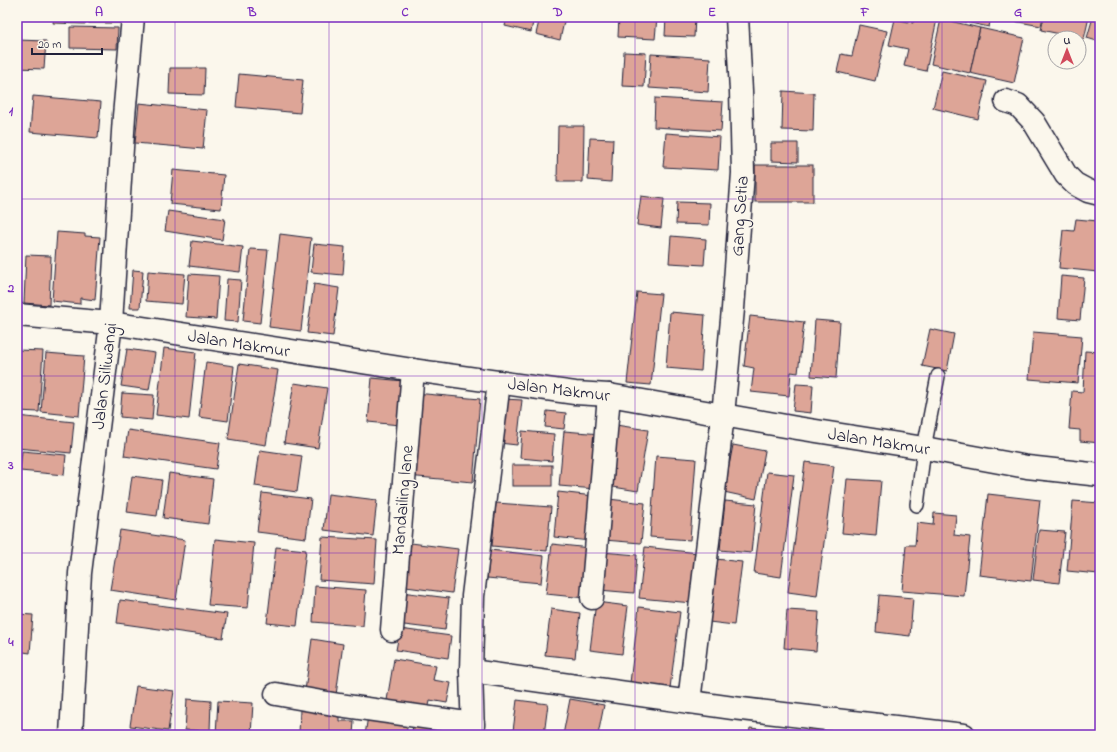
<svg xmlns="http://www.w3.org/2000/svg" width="1117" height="752" viewBox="0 0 1117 752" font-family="'Indie Flower',sans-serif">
<rect width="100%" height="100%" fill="#fbf7ec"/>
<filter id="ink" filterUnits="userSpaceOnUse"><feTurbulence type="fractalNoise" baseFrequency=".025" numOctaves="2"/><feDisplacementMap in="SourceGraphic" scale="8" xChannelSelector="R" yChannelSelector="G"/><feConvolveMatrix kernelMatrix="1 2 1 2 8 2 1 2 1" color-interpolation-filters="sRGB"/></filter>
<g filter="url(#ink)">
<g fill="#dda597" stroke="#22223b">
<polygon points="54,17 86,17 85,24 53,23"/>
<rect x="89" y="17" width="31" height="6"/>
<polygon points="507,17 534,17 531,32 505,26"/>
<polygon points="540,17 565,17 560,40 536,34"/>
<polygon points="619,17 657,17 655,39 618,37"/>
<polygon points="666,17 695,17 694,37 665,36"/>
<polygon points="914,17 927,17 937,19 926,71 904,66 908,49 889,45 895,19 913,23"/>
<polygon points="942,17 991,17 989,27"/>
<polygon points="1009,17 1043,17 1041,26 1008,20"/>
<polygon points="1044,17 1089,17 1084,39 1041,30"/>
<polygon points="1093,17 1100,17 1100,42 1087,38"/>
<polygon points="941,19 980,28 970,73 931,64"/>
<polygon points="859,25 887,31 875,81 837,72 841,54 852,56"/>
<polygon points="70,27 118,28 117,49 70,48"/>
<polygon points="980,28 1024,38 1014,83 970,73"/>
<polygon points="17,40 46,41 44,69 17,68"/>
<polygon points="624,52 646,53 644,87 622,86"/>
<polygon points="651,54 710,58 708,92 649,88"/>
<polygon points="170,68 205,68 204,95 169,94"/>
<polygon points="942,71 987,81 978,119 933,108"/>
<polygon points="239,74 303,80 300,113 236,107"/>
<polygon points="783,91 814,93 813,131 782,130"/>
<polygon points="33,96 101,102 98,138 30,132"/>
<polygon points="655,98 723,102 721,131 654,127"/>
<polygon points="139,103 207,110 203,149 135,143"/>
<polygon points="558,126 584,126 583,182 557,182"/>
<polygon points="666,133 720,137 718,170 663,167"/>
<polygon points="590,138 613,139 611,182 588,180"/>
<polygon points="771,143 798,143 798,162 771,161"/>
<rect x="755" y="165" width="58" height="37"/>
<polygon points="173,170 224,175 221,209 170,204"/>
<polygon points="641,196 664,199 661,228 637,225"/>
<polygon points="677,202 710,203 709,225 676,224"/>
<polygon points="168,211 225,219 222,240 165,231"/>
<polygon points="1076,219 1098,221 1096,242 1100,243 1100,245 1098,272 1059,268 1063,230 1074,231"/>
<polygon points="57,232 85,234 85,236 100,237 95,300 80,298 80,304 52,301"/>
<polygon points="280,234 311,238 301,331 269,327"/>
<polygon points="671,236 706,239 704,265 669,263"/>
<polygon points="192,241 243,247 240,272 189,266"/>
<polygon points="314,244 345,247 343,275 311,272"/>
<polygon points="250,249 268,250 260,323 243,321"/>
<polygon points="26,255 51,256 49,305 24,303"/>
<polygon points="133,270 143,271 140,308 130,308"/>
<polygon points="148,271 185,274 182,304 146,301"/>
<polygon points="189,274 219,276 216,319 186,317"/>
<polygon points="1061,276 1084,278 1080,320 1058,318"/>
<polygon points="227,279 241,280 238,322 224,321"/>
<polygon points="314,284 339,288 333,336 307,333"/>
<polygon points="637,292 661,294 651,385 627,383"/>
<polygon points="670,312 705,315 701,371 666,368"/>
<polygon points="750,316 804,322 798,373 791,372 789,396 751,392 754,368 744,366"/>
<polygon points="815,320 840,322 836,378 811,376"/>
<polygon points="930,329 954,334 947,371 922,366"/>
<polygon points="1033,332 1082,336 1078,383 1029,379"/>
<polygon points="164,348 196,352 189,419 156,415"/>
<polygon points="127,349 155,353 149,390 121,386"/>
<polygon points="17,350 43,351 39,412 17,411"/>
<polygon points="1085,351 1100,352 1100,443 1080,441 1080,430 1069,429 1072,391 1083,392"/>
<polygon points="46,353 84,356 79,416 41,412"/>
<polygon points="206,362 234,366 228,421 199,417"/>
<polygon points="239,364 278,370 266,445 228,439"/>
<polygon points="372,378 404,381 400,425 368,422"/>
<polygon points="294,383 327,388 318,448 284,443"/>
<polygon points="796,384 813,385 811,413 793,411"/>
<polygon points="122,393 154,395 152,420 120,417"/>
<polygon points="415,393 480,399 473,482 407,476"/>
<polygon points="504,399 522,400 517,445 499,443"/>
<polygon points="547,411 566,413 564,429 545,427"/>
<polygon points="17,416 74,422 71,453 17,448"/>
<polygon points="616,425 648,430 638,491 607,486"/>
<polygon points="128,430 220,443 216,469 124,456"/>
<polygon points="522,431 554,434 552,461 520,458"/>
<polygon points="564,431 601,434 596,489 559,486"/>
<polygon points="733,445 765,451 756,499 724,492"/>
<polygon points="260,450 302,456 297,492 255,486"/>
<polygon points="22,451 66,455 64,475 20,471"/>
<polygon points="656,456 696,459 690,540 650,537"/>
<polygon points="805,462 834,466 817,596 788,592"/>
<rect x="512" y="465" width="40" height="21"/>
<polygon points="767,472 794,475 781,577 754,573"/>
<polygon points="169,473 213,479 208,524 163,518"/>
<polygon points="132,476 162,480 157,516 127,512"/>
<polygon points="847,479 881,481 876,536 842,533"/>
<polygon points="558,492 594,496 590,541 554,537"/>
<polygon points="262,493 311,499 306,538 257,532"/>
<polygon points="328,494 377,500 373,536 324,530"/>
<polygon points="988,494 1040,500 1031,581 979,575"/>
<polygon points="608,499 645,503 641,543 604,540"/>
<polygon points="725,501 756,504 751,553 720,550"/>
<polygon points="1073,501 1100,503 1099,574 1067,571"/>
<polygon points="496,503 551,507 547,551 492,546"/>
<polygon points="934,513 956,515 954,535 970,537 964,596 902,591 906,545 915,545 917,523 933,525"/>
<polygon points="120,530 185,540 176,600 110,590"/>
<polygon points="1039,530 1065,532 1059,583 1033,580"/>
<polygon points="322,537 377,540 374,584 319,580"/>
<polygon points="215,539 254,543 248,608 208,605"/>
<polygon points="411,543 458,549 452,593 406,587"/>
<polygon points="552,544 590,548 585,598 546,594"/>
<polygon points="276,547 306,550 297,626 267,623"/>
<polygon points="645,547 698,553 692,603 639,598"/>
<polygon points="490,550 544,556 541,583 487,578"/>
<polygon points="602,552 637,555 634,593 599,590"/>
<polygon points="716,559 742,562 734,625 709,622"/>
<polygon points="315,586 366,590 363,626 313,622"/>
<polygon points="401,592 449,598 445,630 396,624"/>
<polygon points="879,595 913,598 910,636 876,632"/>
<polygon points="120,600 227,614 223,638 117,623"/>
<polygon points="596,602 628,606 622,654 590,650"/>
<polygon points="639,607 680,612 670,688 630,683"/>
<polygon points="551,609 580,613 575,658 545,655"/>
<polygon points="787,610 819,612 816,651 784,648"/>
<polygon points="17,614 33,615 30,653 17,651"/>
<polygon points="400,629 451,636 448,658 396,650"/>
<polygon points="312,639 343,644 336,695 305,691"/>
<polygon points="394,659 436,666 433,680 451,683 447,703 430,700 428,712 386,706"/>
<polygon points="136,686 174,691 168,731 130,726"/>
<polygon points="187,699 211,701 210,731 185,730"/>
<polygon points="570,699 604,705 598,735 563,735"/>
<polygon points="517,700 548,704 544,735 513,731"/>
<polygon points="218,701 253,703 251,735 216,734"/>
<polygon points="300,709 339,711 339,721 354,721 353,735 299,735"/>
<polygon points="368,716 408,721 406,735 365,735"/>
<polygon points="413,721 455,722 455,735 412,735"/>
<polygon points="808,726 861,735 806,735"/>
<polygon points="750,728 785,732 784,735 749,735"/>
</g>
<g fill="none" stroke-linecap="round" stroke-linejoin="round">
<g stroke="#22223b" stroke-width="16">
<polyline id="service" points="917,505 924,448 938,376"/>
</g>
<g stroke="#22223b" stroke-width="25">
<g id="minor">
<polyline points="1006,101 1018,105 1034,122 1066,175 1075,184 1088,191 1100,194"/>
<polyline points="17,315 111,323 413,370 575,393 609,395 797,428 924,448 1027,467 1100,475"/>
<polyline points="592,598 609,395"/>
<polyline points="392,630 413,370"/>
<polyline points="471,671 733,708 964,735"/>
<polyline points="276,694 339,705 473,724"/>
<polyline points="689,702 723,415 733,309 743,173 741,91 737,17"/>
<polyline points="473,735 471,671 473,596 499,382"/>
</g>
</g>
<g stroke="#22223b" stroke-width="25">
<polyline id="tertiary" points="71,735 80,573 111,323 124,116 133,17"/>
</g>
<use href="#service" stroke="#fbf7ec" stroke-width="13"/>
<use href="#minor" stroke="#fbf7ec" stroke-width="22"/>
<use href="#tertiary" stroke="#fbf7ec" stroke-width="22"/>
</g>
</g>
<path fill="none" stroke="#7b2cbf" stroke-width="1" stroke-opacity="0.55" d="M175,17V735M329,17V735M482,17V735M635,17V735M788,17V735M942,17V735M17,199H1100M17,376H1100M17,553H1100"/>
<g text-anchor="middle" stroke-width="3" stroke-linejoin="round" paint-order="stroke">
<g font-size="18" fill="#22223b" stroke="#fbf7ec">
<text transform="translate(739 216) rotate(-86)" y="6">Gang Setia</text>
<text transform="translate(239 343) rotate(9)" y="6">Jalan Makmur</text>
<text transform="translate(104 376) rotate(-83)" y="6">Jalan Siliwangi</text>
<text transform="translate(559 389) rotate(7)" y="6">Jalan Makmur</text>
<text transform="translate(879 441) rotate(9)" y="6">Jalan Makmur</text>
<text transform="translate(402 500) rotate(-85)" y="6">Mandailing lane</text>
</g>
</g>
<rect width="1117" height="752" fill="none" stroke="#fbf7ec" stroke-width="44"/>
<g transform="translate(1067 50)"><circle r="19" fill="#fbf7ec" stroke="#a4a2a5"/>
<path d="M0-3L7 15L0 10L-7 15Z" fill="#d1495b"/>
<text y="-6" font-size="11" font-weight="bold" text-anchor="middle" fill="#22223b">U</text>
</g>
<path d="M32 48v6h70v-6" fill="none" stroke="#22223b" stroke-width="2"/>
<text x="38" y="48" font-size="12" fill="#22223b" stroke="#fbf7ec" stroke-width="3" paint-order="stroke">20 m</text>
<rect x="22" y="22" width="1073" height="708" fill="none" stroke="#7b2cbf" stroke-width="1.5"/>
<g font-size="13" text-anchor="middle" font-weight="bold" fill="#7b2cbf">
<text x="99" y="16">A</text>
<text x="252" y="16">B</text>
<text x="405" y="16">C</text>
<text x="558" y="16">D</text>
<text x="712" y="16">E</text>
<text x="865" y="16">F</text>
<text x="1018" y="16">G</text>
<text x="11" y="115">1</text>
<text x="11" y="292">2</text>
<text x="11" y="469">3</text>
<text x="11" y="646">4</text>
</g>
</svg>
